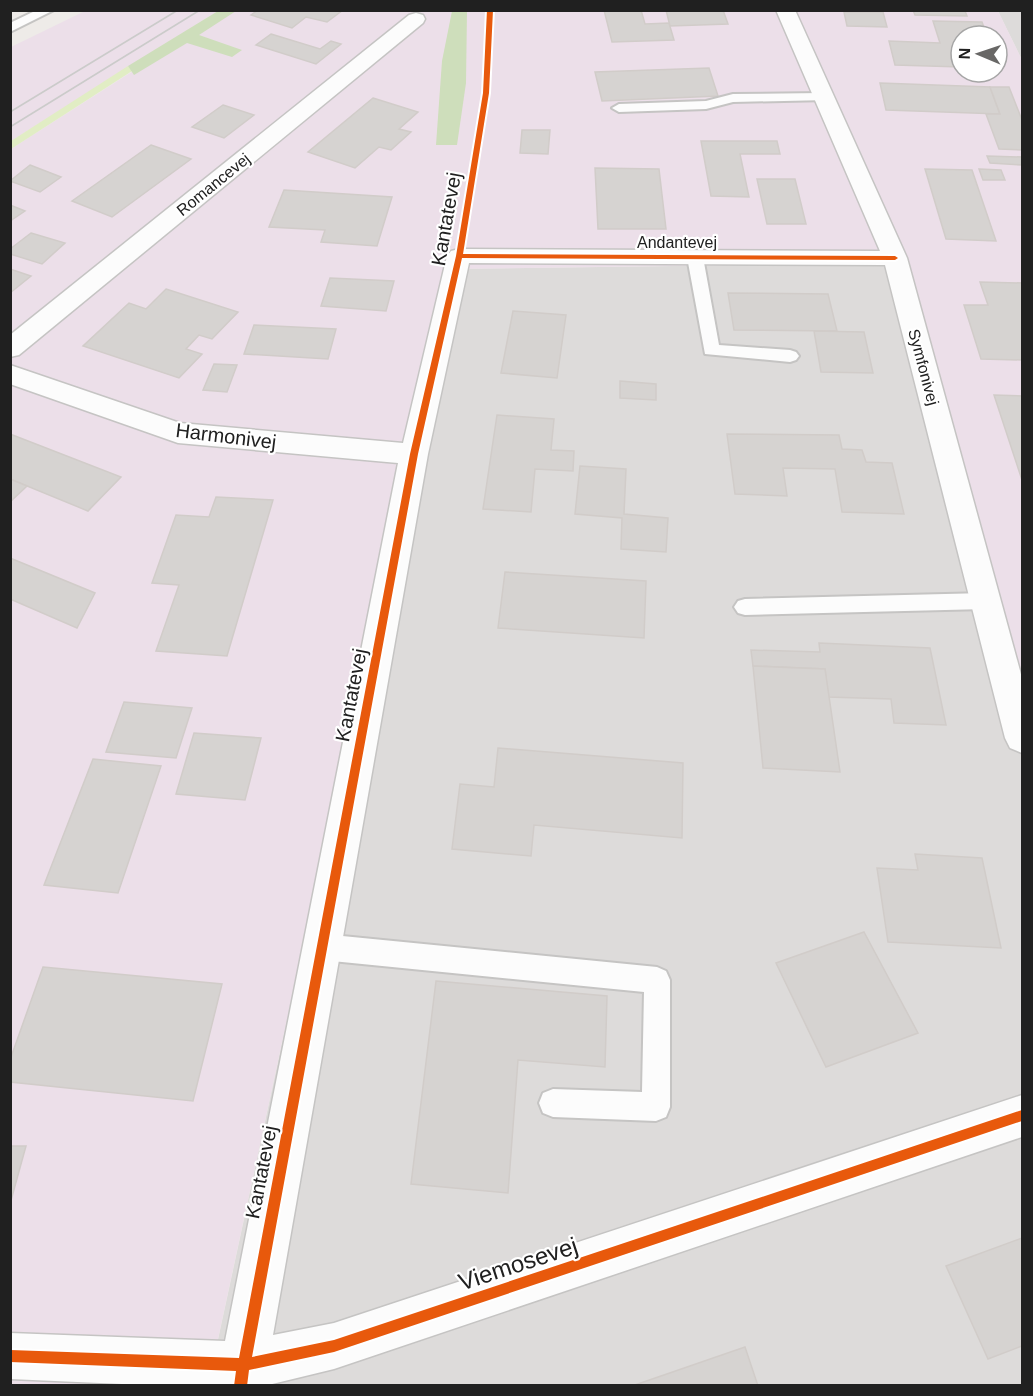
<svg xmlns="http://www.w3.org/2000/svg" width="1033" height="1396" viewBox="0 0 1033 1396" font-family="Arial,sans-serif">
<rect width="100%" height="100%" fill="#eeebe8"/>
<g fill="#dddbda">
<polygon points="998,11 1022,11 1022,60"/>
<polygon points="888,263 986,601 1022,738 1022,1385 208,1386 449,269"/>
</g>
<g fill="#ecdfe9" fill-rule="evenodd">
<polygon points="87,10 218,11 11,141 11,47"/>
<path d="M227,11H998L1022,60V738L986,601L887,263L449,269L208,1385L11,1386V149ZM961,36H997V72H961Z"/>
</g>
<polygon fill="#e1edc4" points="128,66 132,71 11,149 11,141"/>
<g fill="#cedebb">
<polygon points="218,11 236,11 199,35 242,50 232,57 187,43 134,75 128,66"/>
<polygon points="452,11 467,11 466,83 457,145 436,145 442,61"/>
</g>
<g fill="#d6d3d1" stroke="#d1ccc9" stroke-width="1.5">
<polygon points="258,10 343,10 327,22 306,17 292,28 251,15"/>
<polygon points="604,10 641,10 645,24 669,23 674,40 612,42"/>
<polygon points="666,10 723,10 728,24 670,26"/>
<polygon points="913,10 965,11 967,16 915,15"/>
<polygon points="844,12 883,12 887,27 847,26"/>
<polygon points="933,21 982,22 987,36 961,36 961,67 895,65 889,41 940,43"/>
<polygon points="271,34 320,49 331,41 341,44 316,64 256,45"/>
<polygon points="709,68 718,96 602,101 595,72"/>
<polygon points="880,83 990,87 1000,114 886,110"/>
<polygon points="990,87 1009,87 1022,120 1022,150 999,149 986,114 1000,114"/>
<polygon points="373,98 418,112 399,129 411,132 391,150 379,147 355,168 308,152"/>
<polygon points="223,105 254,115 224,138 192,127"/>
<polygon points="522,130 550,130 548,154 520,153"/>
<polygon points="701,141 777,141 780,154 740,154 749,197 711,196"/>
<polygon points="151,145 191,159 112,217 72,201"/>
<polygon points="987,156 1022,157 1022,165 990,163"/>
<polygon points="30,165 61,177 40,192 10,181"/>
<polygon points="595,168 659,169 666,229 598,229"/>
<polygon points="925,169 972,170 996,241 946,239"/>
<polygon points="979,169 1001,170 1005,180 983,180"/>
<polygon points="757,179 795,179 806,224 767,224"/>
<polygon points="284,190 392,197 377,246 321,242 325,230 269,227"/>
<polygon points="10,205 25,211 10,221"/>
<polygon points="31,233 65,243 42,264 10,254 10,249"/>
<polygon points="10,269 31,276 10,293"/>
<polygon points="330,278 394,281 386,311 321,306"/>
<polygon points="980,282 1022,283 1022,360 981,359 964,305 988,305"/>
<polygon points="166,289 238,312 212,339 199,335 186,349 202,354 179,378 83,346 129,303 146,309"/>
<polygon points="728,293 828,294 837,331 734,330"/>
<polygon points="513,311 566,315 557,378 501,373"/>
<polygon points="254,325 336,329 328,359 244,354"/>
<polygon points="814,331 864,332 873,373 821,372"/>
<polygon points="214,364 237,365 227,392 203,390"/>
<polygon points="620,381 656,384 656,400 620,398"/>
<polygon points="994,395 1022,396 1022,480"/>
<polygon points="497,415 554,419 551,450 574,451 573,471 535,469 531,512 483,509"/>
<polygon points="10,434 121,477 88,511 10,479"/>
<polygon points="727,434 839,435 842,449 862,450 866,462 892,463 904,514 842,512 835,469 783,468 787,496 735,494"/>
<polygon points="580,466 626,469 624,514 668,518 666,552 621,549 622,518 575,514"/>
<polygon points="10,479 27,486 10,502"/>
<polygon points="216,497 273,500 227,656 156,651 179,585 152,583 176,515 209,517"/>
<polygon points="10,558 95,593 77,628 10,599"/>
<polygon points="505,572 646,581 644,638 498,628"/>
<polygon points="819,643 930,648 946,725 894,723 891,699 828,697 825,669 753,666 751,650 820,652"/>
<polygon points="753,666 825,669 840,772 763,768"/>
<polygon points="124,702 192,708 176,758 106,752"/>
<polygon points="194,733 261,738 245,800 176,794"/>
<polygon points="498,748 683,763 682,838 534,825 531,856 452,849 460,784 494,787"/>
<polygon points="93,759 161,766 118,893 44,885"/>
<polygon points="915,854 982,858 1001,948 888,942 877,868 918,870"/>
<polygon points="864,932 918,1033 826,1067 776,963"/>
<polygon points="43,967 222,984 193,1101 10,1082 10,1060"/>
<polygon points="436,981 607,996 605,1067 518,1060 508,1193 411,1184"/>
<polygon points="10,1146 26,1146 10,1204"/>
<polygon points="1022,1238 1022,1346 988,1359 946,1266"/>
<polygon points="745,1347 758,1386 632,1386"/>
</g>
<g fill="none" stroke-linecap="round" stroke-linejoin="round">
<g stroke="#c5c4c3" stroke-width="4">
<g id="service">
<polygon points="37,10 54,10 10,32 10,23"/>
<polygon points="823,93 830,97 828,100 733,102 706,109 619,112 612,108 619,104 706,101 733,94"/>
<polygon points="695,252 703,257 719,345 790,350 796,352 799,356 796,360 790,362 705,354 687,257"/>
<polygon points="986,593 993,595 997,601 993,607 986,609 745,615 738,613 734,607 738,601 745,599"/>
<polygon points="322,934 657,967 666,971 670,980 670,1107 666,1117 656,1121 553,1117 543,1113 539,1103 543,1093 553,1089 642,1092 644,992 322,960 313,956 309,947 313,938"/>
</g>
</g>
<g stroke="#c5c4c3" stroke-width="3">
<g id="minor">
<polygon points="776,10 795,10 907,258 1022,678 1022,753 1010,748 1005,738 885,265 469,263 428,454 273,1335 334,1323 1022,1095 1022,1137 334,1369 264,1386 167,1386 10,1379 10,1333 225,1341 398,463 178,443 10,384 10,365 180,423 403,443 447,256 451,251 459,249 880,251"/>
<polygon points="416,13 423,15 425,19 423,23 19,355 10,357 10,335 409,15"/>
</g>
</g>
<use href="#service" fill="#fcfcfc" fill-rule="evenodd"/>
<use href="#minor" fill="#fcfcfc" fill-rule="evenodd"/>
<g stroke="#cbcbca" stroke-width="1.5">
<polyline points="10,112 178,10"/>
<polyline points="10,127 200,10"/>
</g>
<g stroke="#fff" stroke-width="4">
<polygon id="cycleway" points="487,10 493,10 489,93 463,254 895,256 898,258 895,260 462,258 418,454 252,1357 334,1340 1022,1110 1022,1121 334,1352 249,1370 247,1386 234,1386 236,1371 10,1362 10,1350 239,1358 410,454 456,256 483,93"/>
</g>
<use href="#cycleway" fill="#e8590c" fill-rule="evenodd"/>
</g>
<g text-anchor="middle" stroke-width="4.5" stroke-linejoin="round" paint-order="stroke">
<g font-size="16" fill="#202020" stroke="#fff">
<text transform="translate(213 184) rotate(-39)" y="6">Romancevej</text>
<text x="677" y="248">Andantevej</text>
<text transform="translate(924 367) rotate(75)" y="6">Symfonivej</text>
</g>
<g font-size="20" fill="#202020" stroke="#fff">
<text transform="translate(446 219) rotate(-80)" y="7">Kantatevej</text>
<text transform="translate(226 436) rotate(7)" y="7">Harmonivej</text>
<text transform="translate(351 695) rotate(-79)" y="7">Kantatevej</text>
<text transform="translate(261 1172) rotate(-79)" y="7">Kantatevej</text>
</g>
<g font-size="24" fill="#202020" stroke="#fff">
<text transform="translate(518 1264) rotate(-18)" y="8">Viemosevej</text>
</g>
</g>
<rect width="1033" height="1396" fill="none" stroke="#202020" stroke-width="24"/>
<g transform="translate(979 54) rotate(272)"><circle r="28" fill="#ffffff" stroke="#a6a6a6" stroke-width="1.5"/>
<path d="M0-4.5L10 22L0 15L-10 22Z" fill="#686766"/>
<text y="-9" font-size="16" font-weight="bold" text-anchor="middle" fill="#202020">N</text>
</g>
</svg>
